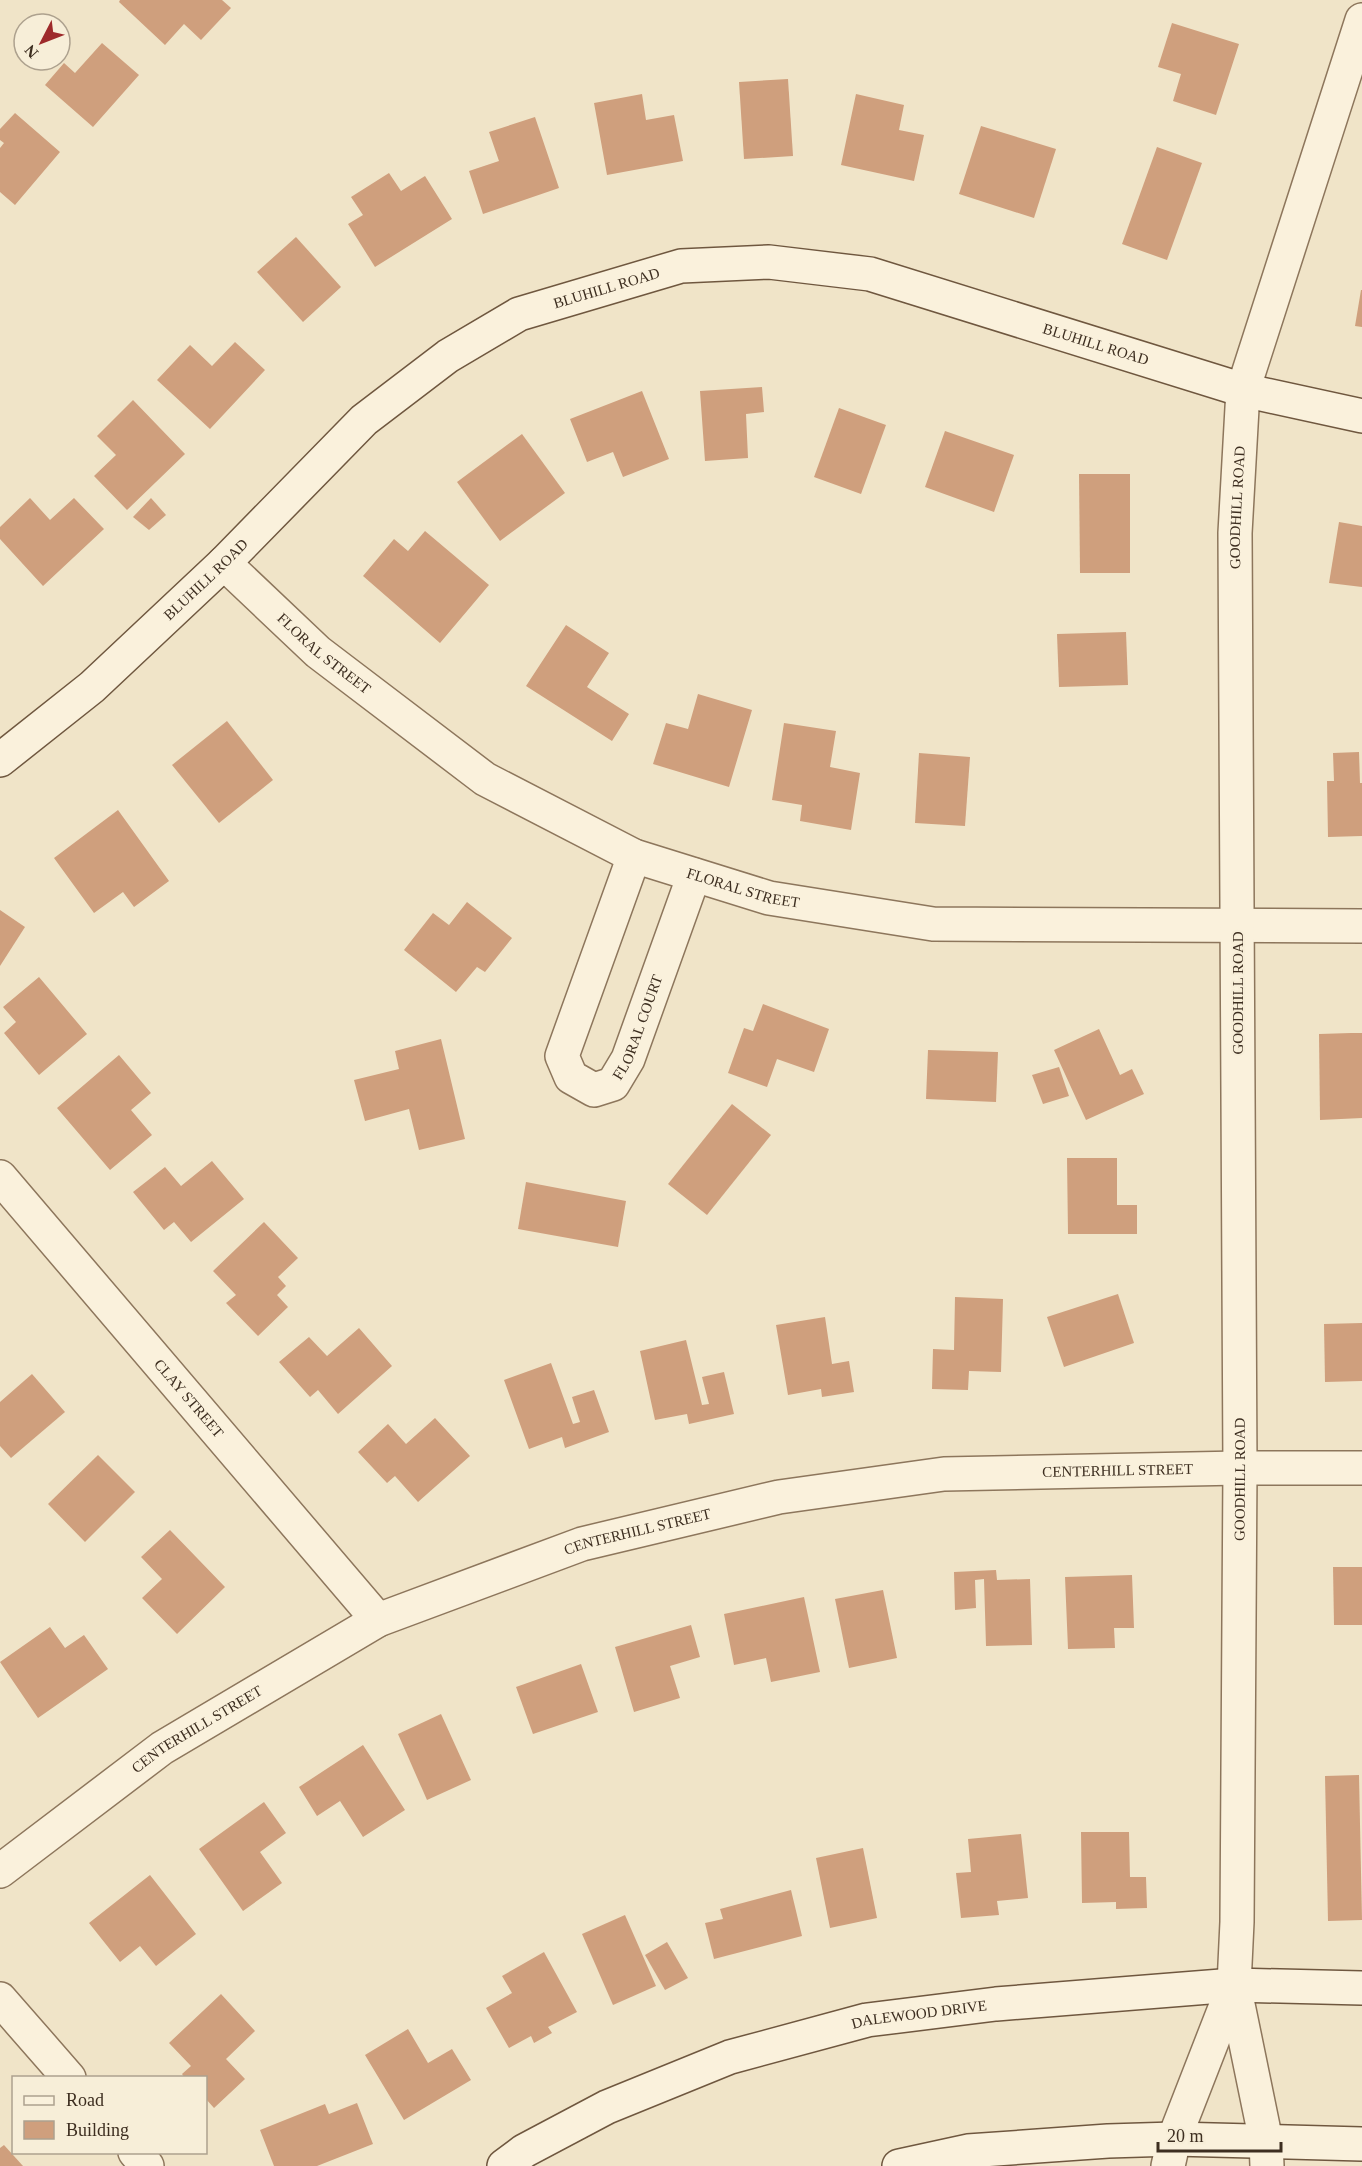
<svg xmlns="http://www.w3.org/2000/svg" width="1362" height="2166" viewBox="0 0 1362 2166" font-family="Georgia,serif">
<rect width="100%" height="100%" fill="#f0e4c8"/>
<g fill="#cf9f7d">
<polygon points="120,0 222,0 231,8 201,40 184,24 165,45 119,2"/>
<polygon points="1172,23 1239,44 1216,115 1173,101 1181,74 1158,67"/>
<polygon points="102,43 139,75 93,127 45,85 64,63 75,73"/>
<polygon points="788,79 793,156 744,159 739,82"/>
<polygon points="642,94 646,120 674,115 683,161 607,175 594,103"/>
<polygon points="856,94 904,105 899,130 924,135 914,181 841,165"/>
<polygon points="15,113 60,152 15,205 0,192 0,148 4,143 0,140 0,129"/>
<polygon points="535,117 559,188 483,214 469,171 499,161 489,132"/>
<polygon points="981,126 1056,149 1034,218 959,194"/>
<polygon points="1157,147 1202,163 1167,260 1122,244"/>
<polygon points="389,173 401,191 425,176 452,219 375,267 348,224 363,215 351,197"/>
<polygon points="296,237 341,287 303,322 257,272"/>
<polygon points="1361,290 1362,290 1362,327 1355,326"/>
<polygon points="235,342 265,370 210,429 157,380 190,345 212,366"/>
<polygon points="762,387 764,412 746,414 748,458 705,461 700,391"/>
<polygon points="642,391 669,459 623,477 613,452 587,462 570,419"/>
<polygon points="133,400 185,454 127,510 94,476 116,455 97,436"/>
<polygon points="839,408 886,425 861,494 814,477"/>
<polygon points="945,431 1014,455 994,512 925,487"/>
<polygon points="522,434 565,493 500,541 457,482"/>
<polygon points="1079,474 1130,474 1130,573 1080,573"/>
<polygon points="30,498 50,520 74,498 104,529 43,586 0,539 0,527"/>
<polygon points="151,498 166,515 149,530 133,517"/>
<polygon points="1339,522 1362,526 1362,587 1329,583"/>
<polygon points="425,531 489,585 440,643 363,576 394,539 408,551"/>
<polygon points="566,625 609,653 587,687 629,714 612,741 526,686"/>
<polygon points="1126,632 1128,685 1059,687 1057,634"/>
<polygon points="698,694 752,710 729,787 653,764 666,723 688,729"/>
<polygon points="227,721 273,780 219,823 172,765"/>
<polygon points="784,723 836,731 830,767 860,773 851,830 800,821 802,805 772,800"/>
<polygon points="1359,752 1360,783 1362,783 1362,836 1328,837 1327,781 1334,781 1333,753"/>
<polygon points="919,753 970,757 965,826 915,823"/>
<polygon points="118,810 169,881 134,907 123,892 94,913 54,858"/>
<polygon points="467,902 512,938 485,972 477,967 456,992 404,950 433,913 449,925"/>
<polygon points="0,910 25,927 0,966"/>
<polygon points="39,977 87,1034 39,1075 4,1033 16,1022 3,1007"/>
<polygon points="763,1004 829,1029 814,1072 777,1059 767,1087 728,1073 744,1028 753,1031"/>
<polygon points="1099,1029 1120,1075 1132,1069 1144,1094 1086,1120 1054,1050"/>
<polygon points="1351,1033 1362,1033 1362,1118 1320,1120 1319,1034"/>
<polygon points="441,1039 465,1139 419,1150 409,1109 365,1121 354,1080 399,1069 395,1051"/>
<polygon points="928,1050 998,1052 996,1102 926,1099"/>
<polygon points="119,1055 151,1093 131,1110 152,1135 110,1170 57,1108"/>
<polygon points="1059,1067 1069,1096 1043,1104 1032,1075"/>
<polygon points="732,1104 771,1135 707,1215 668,1184"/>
<polygon points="1067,1158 1117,1158 1117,1205 1137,1205 1137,1234 1068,1234"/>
<polygon points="212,1161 244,1199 191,1242 174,1222 164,1230 133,1192 165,1167 181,1186"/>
<polygon points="526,1182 626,1201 618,1247 518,1229"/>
<polygon points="264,1222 298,1258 278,1277 286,1286 277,1295 288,1307 258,1336 226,1303 236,1295 213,1271"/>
<polygon points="1118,1294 1134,1343 1064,1367 1047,1317"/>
<polygon points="955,1297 1003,1299 1001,1372 969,1371 968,1390 932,1389 933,1349 954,1350"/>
<polygon points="825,1317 832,1364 849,1361 854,1392 822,1397 821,1389 788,1395 776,1325"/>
<polygon points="1362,1323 1362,1381 1325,1382 1324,1324"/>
<polygon points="359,1328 392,1366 338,1414 318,1390 310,1397 279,1362 309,1337 327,1356"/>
<polygon points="686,1340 702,1405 709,1404 702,1377 724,1372 734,1414 689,1424 687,1414 655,1420 640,1351"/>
<polygon points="551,1363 573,1424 580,1422 572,1397 594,1390 609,1432 565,1448 562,1437 529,1449 504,1380"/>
<polygon points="32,1374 65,1412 11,1458 0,1446 0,1402"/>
<polygon points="435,1418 470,1456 418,1502 395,1476 387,1483 358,1452 388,1424 406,1444"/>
<polygon points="98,1455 135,1492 85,1542 48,1504"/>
<polygon points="170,1530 225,1587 177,1634 142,1598 162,1579 141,1557"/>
<polygon points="1333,1567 1362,1567 1362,1625 1334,1625"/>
<polygon points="996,1570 997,1580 1030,1579 1032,1645 986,1646 984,1579 975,1580 976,1608 955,1610 954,1572"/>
<polygon points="1132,1575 1134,1628 1114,1628 1115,1648 1068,1649 1065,1577"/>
<polygon points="883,1590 897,1658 849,1668 835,1599"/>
<polygon points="804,1597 820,1672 771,1682 766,1658 734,1665 724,1614"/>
<polygon points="691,1625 700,1657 670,1666 680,1698 634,1712 615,1647"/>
<polygon points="50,1627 65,1648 84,1635 108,1669 38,1718 0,1662"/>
<polygon points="581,1664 598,1712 533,1734 516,1687"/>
<polygon points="441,1714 471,1780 427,1800 398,1734"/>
<polygon points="363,1745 405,1810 363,1837 340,1801 317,1816 299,1787"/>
<polygon points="1359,1775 1362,1920 1328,1921 1325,1776"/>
<polygon points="264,1802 286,1833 260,1852 282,1883 243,1911 199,1849"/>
<polygon points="1081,1832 1129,1832 1130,1877 1146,1877 1147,1908 1116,1909 1116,1902 1082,1903"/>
<polygon points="1021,1834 1028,1898 997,1901 999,1915 961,1918 956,1873 971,1872 968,1839"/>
<polygon points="863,1848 877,1918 830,1928 816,1858"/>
<polygon points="150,1875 196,1934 156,1966 140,1946 120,1962 89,1923"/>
<polygon points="791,1890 802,1936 714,1959 705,1923 723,1919 720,1909"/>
<polygon points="625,1915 656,1986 613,2005 582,1934"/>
<polygon points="667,1942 688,1978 665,1990 645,1955"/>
<polygon points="544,1952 577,2012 548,2027 552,2033 534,2043 531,2036 509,2048 486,2008 512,1993 502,1976"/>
<polygon points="221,1994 255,2031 226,2059 245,2079 214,2108 206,2099 206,2078 185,2078 182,2074 191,2066 169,2043"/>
<polygon points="408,2029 428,2063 452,2049 471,2080 404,2120 365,2055"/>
<polygon points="357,2103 373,2144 317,2166 274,2166 260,2130 325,2104 329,2114"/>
<polygon points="4,2145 23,2166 0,2166 0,2148"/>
</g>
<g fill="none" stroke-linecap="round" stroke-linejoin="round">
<g stroke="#8d765c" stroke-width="36">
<g id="street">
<path id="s1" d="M224,563L318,652L485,779L634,856L769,898L933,924L1362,926"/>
<path id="s2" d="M634,856L562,1056L571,1077L594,1090L613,1084L628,1059L694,875"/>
<path id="s3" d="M0,1177L378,1620"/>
<path id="s4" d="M0,1871L162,1748L378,1620L582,1544L779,1497L944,1474L1240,1468H1362"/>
<polyline points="0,1999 69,2078"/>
<polyline points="135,2152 147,2166"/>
<polyline points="1168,2166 1174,2139 1234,1985"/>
<path id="s5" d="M1267,2166L1266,2141L1234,1985L1237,1922L1240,1468L1235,533L1243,390L1362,20"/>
</g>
</g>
<g stroke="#6f573f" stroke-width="36">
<g id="secondary">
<path id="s6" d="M0,760L92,687L224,563L364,420L448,356L519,314L681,266L769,262L870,274L1243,390L1362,416"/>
<path id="s7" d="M504,2166L524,2151L607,2107L730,2057L867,2020L996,2004L1234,1985L1362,1988"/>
<polyline points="899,2166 968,2151 1108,2141 1174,2139 1362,2144"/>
</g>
</g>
<use href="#street" stroke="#faf1dc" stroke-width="33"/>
<use href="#secondary" stroke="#faf1dc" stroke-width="33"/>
</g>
<g text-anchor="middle" stroke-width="4.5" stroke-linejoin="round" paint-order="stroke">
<g font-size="15" fill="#3d2e20" stroke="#f7eed8">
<text dy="5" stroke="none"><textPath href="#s6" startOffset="778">BLUHILL ROAD</textPath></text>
<text dy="5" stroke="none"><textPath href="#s6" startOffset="1282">BLUHILL ROAD</textPath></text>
<text dy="5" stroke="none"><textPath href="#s5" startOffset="1662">GOODHILL ROAD</textPath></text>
<text dy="5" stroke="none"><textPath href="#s6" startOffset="274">BLUHILL ROAD</textPath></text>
<text dy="5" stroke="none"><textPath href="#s1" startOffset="135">FLORAL STREET</textPath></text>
<text dy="5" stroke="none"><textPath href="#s1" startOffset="621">FLORAL STREET</textPath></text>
<text transform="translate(1238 993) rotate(-90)" y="5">GOODHILL ROAD</text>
<text dy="5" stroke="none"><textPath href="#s2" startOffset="344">FLORAL COURT</textPath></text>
<text dy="5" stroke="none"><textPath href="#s3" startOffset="291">CLAY STREET</textPath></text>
<text dy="5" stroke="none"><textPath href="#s4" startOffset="1215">CENTERHILL STREET</textPath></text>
<text dy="5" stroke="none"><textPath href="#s5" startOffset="690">GOODHILL ROAD</textPath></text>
<text dy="5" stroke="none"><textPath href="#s4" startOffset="729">CENTERHILL STREET</textPath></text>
<text dy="5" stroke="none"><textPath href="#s4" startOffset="243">CENTERHILL STREET</textPath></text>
<text dy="5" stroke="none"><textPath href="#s7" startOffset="446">DALEWOOD DRIVE</textPath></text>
</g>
</g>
<rect x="12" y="2076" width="195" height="78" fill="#f7eed8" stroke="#ada18e" stroke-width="1.5"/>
<rect x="24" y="2096" width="30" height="9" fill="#faf1dc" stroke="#ada18e" stroke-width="1.5"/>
<text x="66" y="2106" font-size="18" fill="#3d2e20">Road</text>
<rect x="24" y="2121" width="30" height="18" fill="#cf9f7d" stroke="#ada18e" stroke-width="1.5"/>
<text x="66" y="2136" font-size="18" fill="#3d2e20">Building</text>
<g transform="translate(42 42) rotate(228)"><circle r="28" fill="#f7eed8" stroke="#ada18e" stroke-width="1.5"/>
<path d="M0-4.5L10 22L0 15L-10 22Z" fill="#9e2a2b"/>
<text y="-9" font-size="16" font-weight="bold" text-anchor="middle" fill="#3d2e20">N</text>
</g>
<path d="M1158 2142v9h123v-9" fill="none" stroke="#3d2e20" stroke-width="3"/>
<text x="1167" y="2142" font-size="18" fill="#3d2e20" stroke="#f7eed8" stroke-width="4.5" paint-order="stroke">20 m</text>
</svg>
